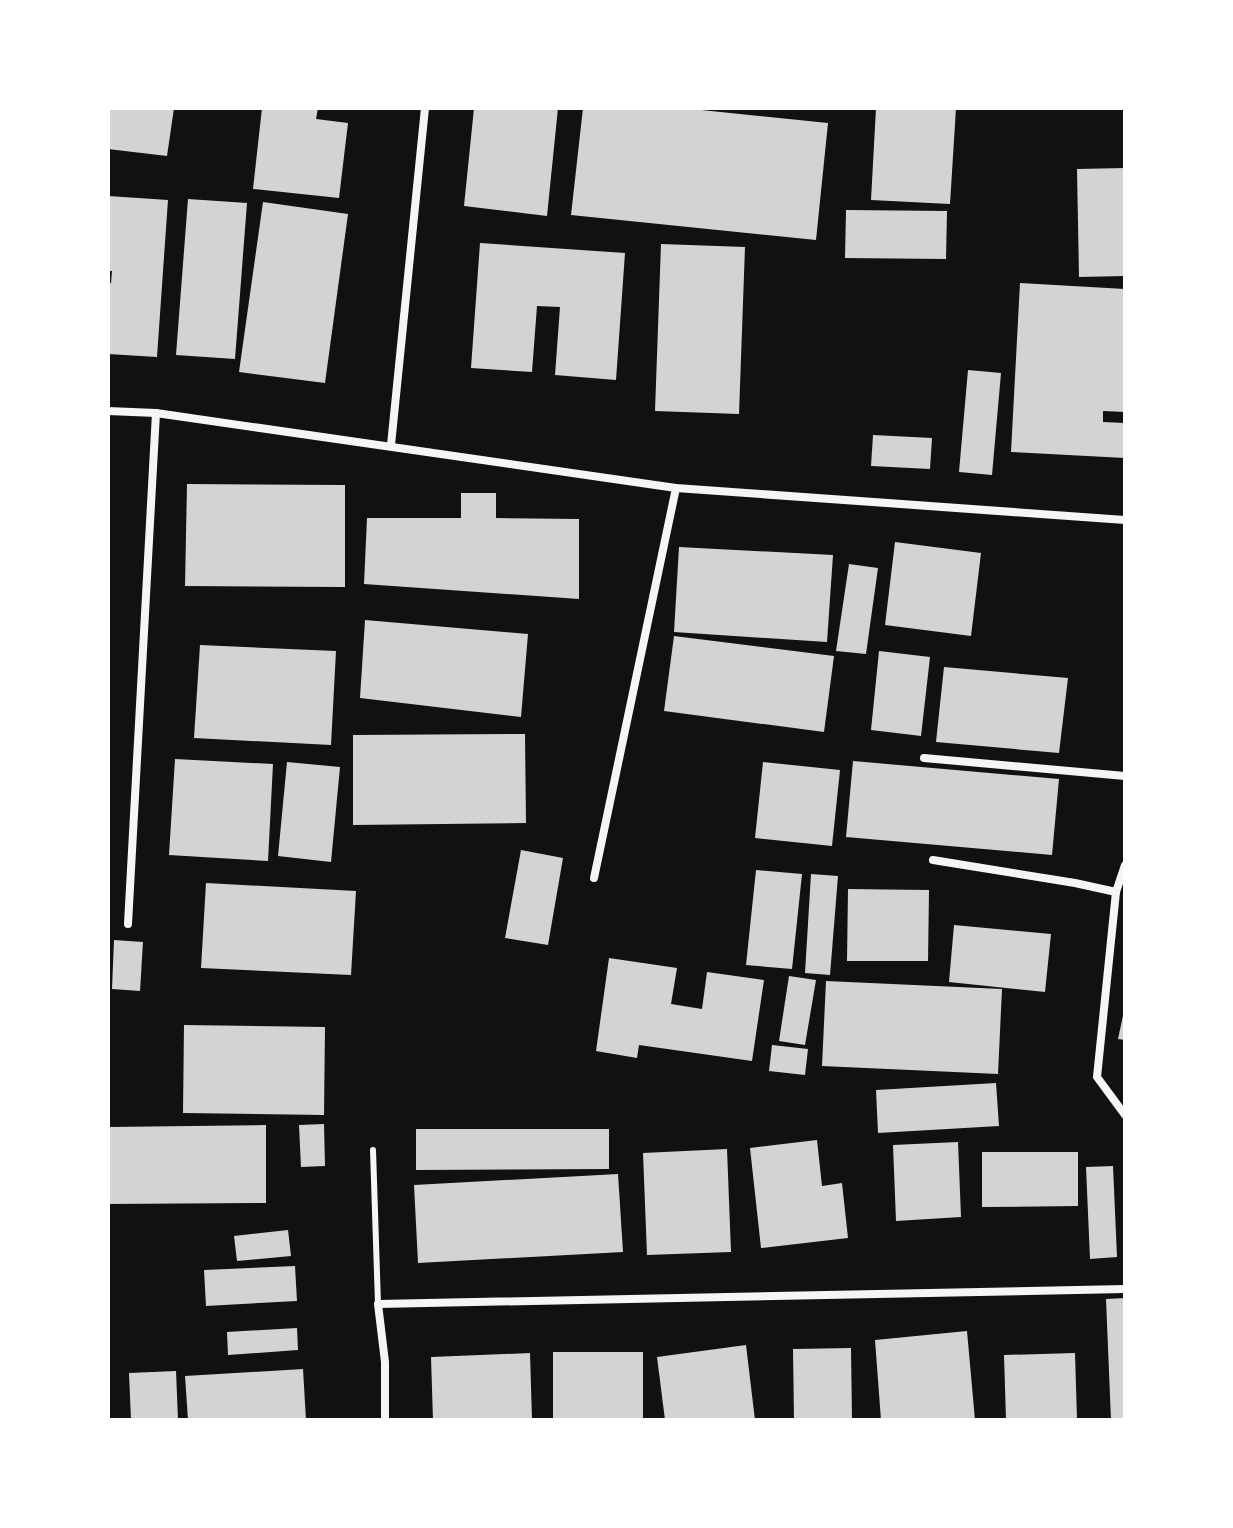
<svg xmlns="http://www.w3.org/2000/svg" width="1233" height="1528" viewBox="0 0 1233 1528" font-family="Helvetica,sans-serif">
<rect width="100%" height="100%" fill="#111"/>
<g fill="#d3d3d3">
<polygon points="108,108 174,108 167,156 108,149"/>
<polygon points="262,108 318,108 316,119 348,123 339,198 253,189"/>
<polygon points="474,108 558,108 547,216 464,206"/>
<polygon points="583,108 682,108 828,123 816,240 571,215"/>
<polygon points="876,108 956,108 950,204 871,200"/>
<polygon points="1125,168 1125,276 1079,277 1077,169"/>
<polygon points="108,196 168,200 157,357 108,354 108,283 111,283 112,271 108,271"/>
<polygon points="188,199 247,203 235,359 176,355"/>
<polygon points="263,202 348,214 325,383 239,372"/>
<polygon points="846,210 947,211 946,259 845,258"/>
<polygon points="480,243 625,253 616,380 555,375 560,307 537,306 532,372 471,368"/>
<polygon points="661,244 745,247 739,414 655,411"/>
<polygon points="1020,283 1125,289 1125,412 1103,411 1103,422 1125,423 1125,458 1011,452"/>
<polygon points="968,370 1001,373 992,475 959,472"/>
<polygon points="873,435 932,438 930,469 871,466"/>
<polygon points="187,484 345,485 345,587 185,586"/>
<polygon points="461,493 496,493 496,518 579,519 579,599 364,584 367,518 461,518"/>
<polygon points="895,542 981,553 971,636 885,625"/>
<polygon points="679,547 833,555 827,642 674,632"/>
<polygon points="849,564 878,568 866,654 836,651"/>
<polygon points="365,620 528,634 521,717 360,698"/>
<polygon points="674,636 834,656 824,732 664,711"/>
<polygon points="200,645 336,651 331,745 194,738"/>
<polygon points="879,651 930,657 921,736 871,730"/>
<polygon points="944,667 1068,678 1059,753 936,742"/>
<polygon points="525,734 526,823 353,825 353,735"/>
<polygon points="175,759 273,764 268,861 169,855"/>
<polygon points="853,761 1059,779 1052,855 846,837"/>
<polygon points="287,762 340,767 331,862 278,856"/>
<polygon points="763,762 840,770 832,846 755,838"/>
<polygon points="521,850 563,858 548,945 505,938"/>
<polygon points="756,870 802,874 792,969 746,965"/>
<polygon points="811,874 838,876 830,975 805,973"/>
<polygon points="206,883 356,891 351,975 201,968"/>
<polygon points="848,889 929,890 928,961 847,961"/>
<polygon points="954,925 1051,934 1045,992 949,982"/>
<polygon points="114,940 143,942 140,991 112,989"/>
<polygon points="609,958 677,968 671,1004 702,1009 707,972 764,980 752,1061 639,1045 637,1058 596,1051"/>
<polygon points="789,976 816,980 805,1045 779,1041"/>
<polygon points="826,981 1002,989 998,1074 822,1066"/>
<polygon points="1124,1011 1125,1011 1125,1040 1118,1039"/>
<polygon points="184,1025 325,1027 324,1115 183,1113"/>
<polygon points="772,1045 808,1049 805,1075 769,1071"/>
<polygon points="996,1083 999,1126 878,1133 876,1090"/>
<polygon points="324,1124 325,1166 301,1167 299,1125"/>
<polygon points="266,1125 266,1203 108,1204 108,1127"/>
<polygon points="416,1129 609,1129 609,1169 416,1170"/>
<polygon points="817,1140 822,1186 842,1183 848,1238 761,1248 750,1148"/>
<polygon points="958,1142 961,1217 896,1221 893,1145"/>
<polygon points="727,1149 731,1252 647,1255 643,1153"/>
<polygon points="982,1152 1078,1152 1078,1206 982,1207"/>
<polygon points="1113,1166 1117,1257 1090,1259 1086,1167"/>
<polygon points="618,1174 623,1252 418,1263 414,1185"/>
<polygon points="288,1230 291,1256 237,1261 234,1236"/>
<polygon points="295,1266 297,1301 206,1306 204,1270"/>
<polygon points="1125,1298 1125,1420 1111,1420 1106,1299"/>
<polygon points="297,1328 298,1350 228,1355 227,1332"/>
<polygon points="967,1331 975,1420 881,1420 875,1340"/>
<polygon points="746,1345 755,1420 665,1420 657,1357"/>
<polygon points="851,1348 852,1420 794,1420 793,1349"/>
<rect x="553" y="1352" width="90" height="68"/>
<polygon points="530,1353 532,1420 433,1420 431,1357"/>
<polygon points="1075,1353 1077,1420 1006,1420 1004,1355"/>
<polygon points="303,1369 306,1420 188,1420 185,1376"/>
<polygon points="176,1371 178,1420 131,1420 129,1373"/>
</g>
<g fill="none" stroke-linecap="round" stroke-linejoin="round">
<polyline stroke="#f5f5f5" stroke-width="6" points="373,1150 378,1304"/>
<g stroke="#f5f5f5" stroke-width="8">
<polyline points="108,411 156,413 676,488 1125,520"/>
<polyline points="391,445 425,108"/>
<polyline points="924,758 1125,776"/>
<polyline points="933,860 1075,883 1116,892"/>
<polyline points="1125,865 1116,892 1097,1077 1125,1115"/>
<polyline points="594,878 676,488"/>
<polyline points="128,924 156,413"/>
<polyline points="385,1420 385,1362 378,1304 1125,1289"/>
</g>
</g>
<rect width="1233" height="1528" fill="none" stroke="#ffffff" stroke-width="220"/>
</svg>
